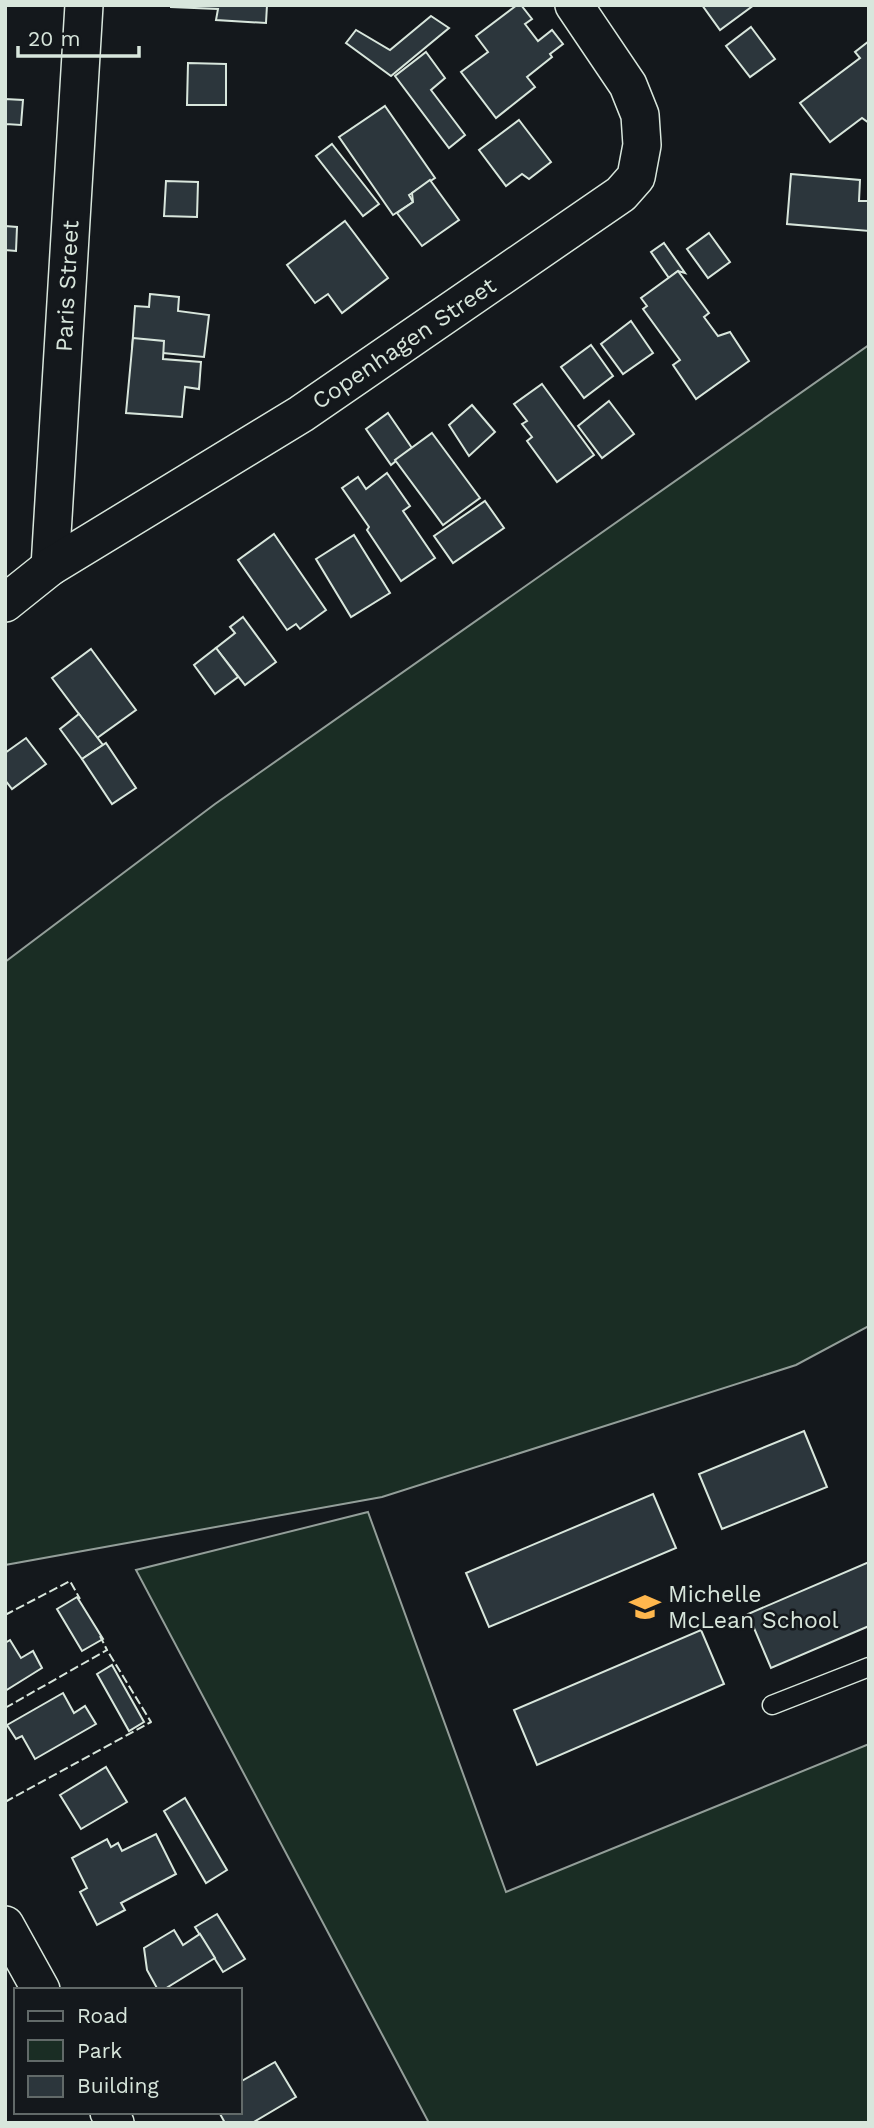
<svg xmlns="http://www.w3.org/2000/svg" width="874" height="2128" viewBox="0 0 874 2128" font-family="'Work Sans',sans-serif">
<rect width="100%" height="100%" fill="#14181c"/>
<g fill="#1a2d24" stroke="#939e99" stroke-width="2">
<polygon points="869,345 869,1326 796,1365 382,1497 5,1565 5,962 215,804"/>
<polygon points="368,1512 506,1892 869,1744 869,2123 429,2123 136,1570"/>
</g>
<g fill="#2c363c" stroke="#d8e6dc" stroke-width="2">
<polygon points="171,5 267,5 266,23 216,20 218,9 171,7"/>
<polygon points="517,5 521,5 532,19 525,24 538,41 552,30 563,44 550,54 552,57 527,77 535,87 496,118 461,72 488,52 476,36"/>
<polygon points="702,5 754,5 720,30"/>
<polygon points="431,16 449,28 391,76 346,43 356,30 390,50"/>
<polygon points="751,27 775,59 750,77 726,46"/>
<polygon points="869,41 869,123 862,118 830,142 800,103 860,58 855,52"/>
<polygon points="426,52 445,78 431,90 465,135 449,148 395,76"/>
<polygon points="188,63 226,64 226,105 187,105"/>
<polygon points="5,99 23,100 21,125 6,124 6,135"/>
<polygon points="385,106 435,178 409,195 413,202 393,215 339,137"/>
<polygon points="519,120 551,162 529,179 522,174 506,186 479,150"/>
<polygon points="332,144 379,204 363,216 316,156"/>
<polygon points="791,174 860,180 859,201 869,201 869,231 787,224"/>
<polygon points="430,180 459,220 422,246 397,213 413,202 412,193"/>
<polygon points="166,181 198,182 197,217 164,216"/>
<polygon points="345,221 388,278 342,313 328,294 315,303 287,265"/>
<polygon points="5,226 17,227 16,251 5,250"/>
<polygon points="709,233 730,262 708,278 687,249"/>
<polygon points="664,243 685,273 678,271 669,278 651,252"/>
<polygon points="678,271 709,313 704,317 718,336 730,332 749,361 696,399 673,365 680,360 643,309 647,306 641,298"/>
<polygon points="150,294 179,297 178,311 209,315 204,357 132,350 135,306 149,307"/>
<polygon points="631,321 653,353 623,374 601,344"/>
<polygon points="133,338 164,341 163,359 201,362 199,389 185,387 182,417 126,413"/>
<polygon points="591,345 613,376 584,398 561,367"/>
<polygon points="542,384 594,455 557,482 527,441 532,437 522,424 527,421 514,404"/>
<polygon points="609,401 634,434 602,458 578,426"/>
<polygon points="472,405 495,432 469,456 449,425"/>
<polygon points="388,413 412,448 391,465 366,429"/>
<polygon points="432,433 480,498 443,525 395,460"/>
<polygon points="387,473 410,506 403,511 435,558 401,581 367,530 369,527 342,488 358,477 366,489"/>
<polygon points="485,501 504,528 453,563 434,536"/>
<polygon points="274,534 326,610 300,629 296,624 287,630 238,560"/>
<polygon points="354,535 390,593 351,617 316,559"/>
<polygon points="243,617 276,662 245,685 216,648 235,633 230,627"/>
<polygon points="216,648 238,677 215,694 194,665"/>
<polygon points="91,649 136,710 97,738 52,678"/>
<polygon points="79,714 103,745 82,759 60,729"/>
<polygon points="26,738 46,764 12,789 5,780 5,753"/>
<polygon points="106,743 136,788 112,804 82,759"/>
<polygon points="804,1431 827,1487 722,1529 699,1474"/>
<polygon points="653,1494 676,1548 489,1627 466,1573"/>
<polygon points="869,1562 869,1626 771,1668 748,1614"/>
<polygon points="77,1597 103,1639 82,1651 57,1609"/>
<polygon points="701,1630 724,1684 537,1765 514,1710"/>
<polygon points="10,1640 21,1658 33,1651 42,1668 5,1691 5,1643"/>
<polygon points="112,1665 144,1722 129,1731 97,1674"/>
<polygon points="63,1693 74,1713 85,1706 96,1724 35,1759 22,1736 16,1739 7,1725"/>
<polygon points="106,1767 127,1802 81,1829 60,1795"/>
<polygon points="185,1798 227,1870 206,1883 164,1811"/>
<polygon points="156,1834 176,1874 121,1903 125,1910 97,1925 80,1892 87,1888 72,1858 107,1839 111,1847 118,1843 122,1851"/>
<polygon points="217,1914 245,1959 223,1972 195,1927"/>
<polygon points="174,1930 183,1945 200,1934 215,1958 163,1990 158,1990 147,1970 144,1948"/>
<polygon points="275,2062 296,2097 252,2123 225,2123 219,2112 240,2112 240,2082"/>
</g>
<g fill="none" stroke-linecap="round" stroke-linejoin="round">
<g stroke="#d8e6dc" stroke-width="21">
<polyline id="lane" points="772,1705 869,1667"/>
</g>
<g stroke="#d8e6dc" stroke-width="40">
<g id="street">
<polyline points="50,567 84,5"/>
<polyline points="5,603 50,567 301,414 621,194 636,177 642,145 640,115 628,85 574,5"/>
<polyline points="5,1925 41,1990"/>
<polyline points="109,2112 115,2123"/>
</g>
</g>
<use href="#lane" stroke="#14181c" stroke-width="18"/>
<use href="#street" stroke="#14181c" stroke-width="37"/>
<g stroke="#d8e6dc" stroke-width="2" stroke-dasharray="9 3.5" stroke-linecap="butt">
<polyline points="5,1615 70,1581 80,1599"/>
<polyline points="5,1708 107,1650 100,1636"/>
<polyline points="5,1802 151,1722 107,1650"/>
</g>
</g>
<defs>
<g id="school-bare" transform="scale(2.415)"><path d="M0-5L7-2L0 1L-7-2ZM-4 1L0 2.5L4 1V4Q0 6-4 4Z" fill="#ffb74d" stroke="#14181c" stroke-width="2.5" paint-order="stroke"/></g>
</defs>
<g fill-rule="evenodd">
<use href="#school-bare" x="645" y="1607"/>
</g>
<g text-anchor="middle" stroke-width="5" stroke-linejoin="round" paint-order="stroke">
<g font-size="23" fill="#d8e6dc" stroke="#14181c">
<text transform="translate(67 286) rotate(-87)" y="8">Paris Street</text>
<text transform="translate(404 343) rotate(-34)" y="8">Copenhagen Street</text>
</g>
<g font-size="23" fill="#d8e6dc" stroke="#14181c" text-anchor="start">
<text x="668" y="1602">Michelle<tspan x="668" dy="26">McLean School</tspan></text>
</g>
</g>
<rect width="874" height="2128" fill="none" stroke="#d8e6dc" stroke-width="14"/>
<rect x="14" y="1988" width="228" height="126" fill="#14181c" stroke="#626a69" stroke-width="2"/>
<rect x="28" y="2011" width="35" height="10" fill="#14181c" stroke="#626a69" stroke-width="2"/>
<text x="77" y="2023" font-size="21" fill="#d8e6dc">Road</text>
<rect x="28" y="2040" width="35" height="21" fill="#1a2d24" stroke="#626a69" stroke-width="2"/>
<text x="77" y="2058" font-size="21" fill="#d8e6dc">Park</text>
<rect x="28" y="2076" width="35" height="21" fill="#2c363c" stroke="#626a69" stroke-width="2"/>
<text x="77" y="2093" font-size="21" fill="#d8e6dc">Building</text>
<path d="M18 46v10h121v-10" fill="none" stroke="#d8e6dc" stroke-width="3.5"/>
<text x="28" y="46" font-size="21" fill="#d8e6dc" stroke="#14181c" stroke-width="5" paint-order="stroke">20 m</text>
</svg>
